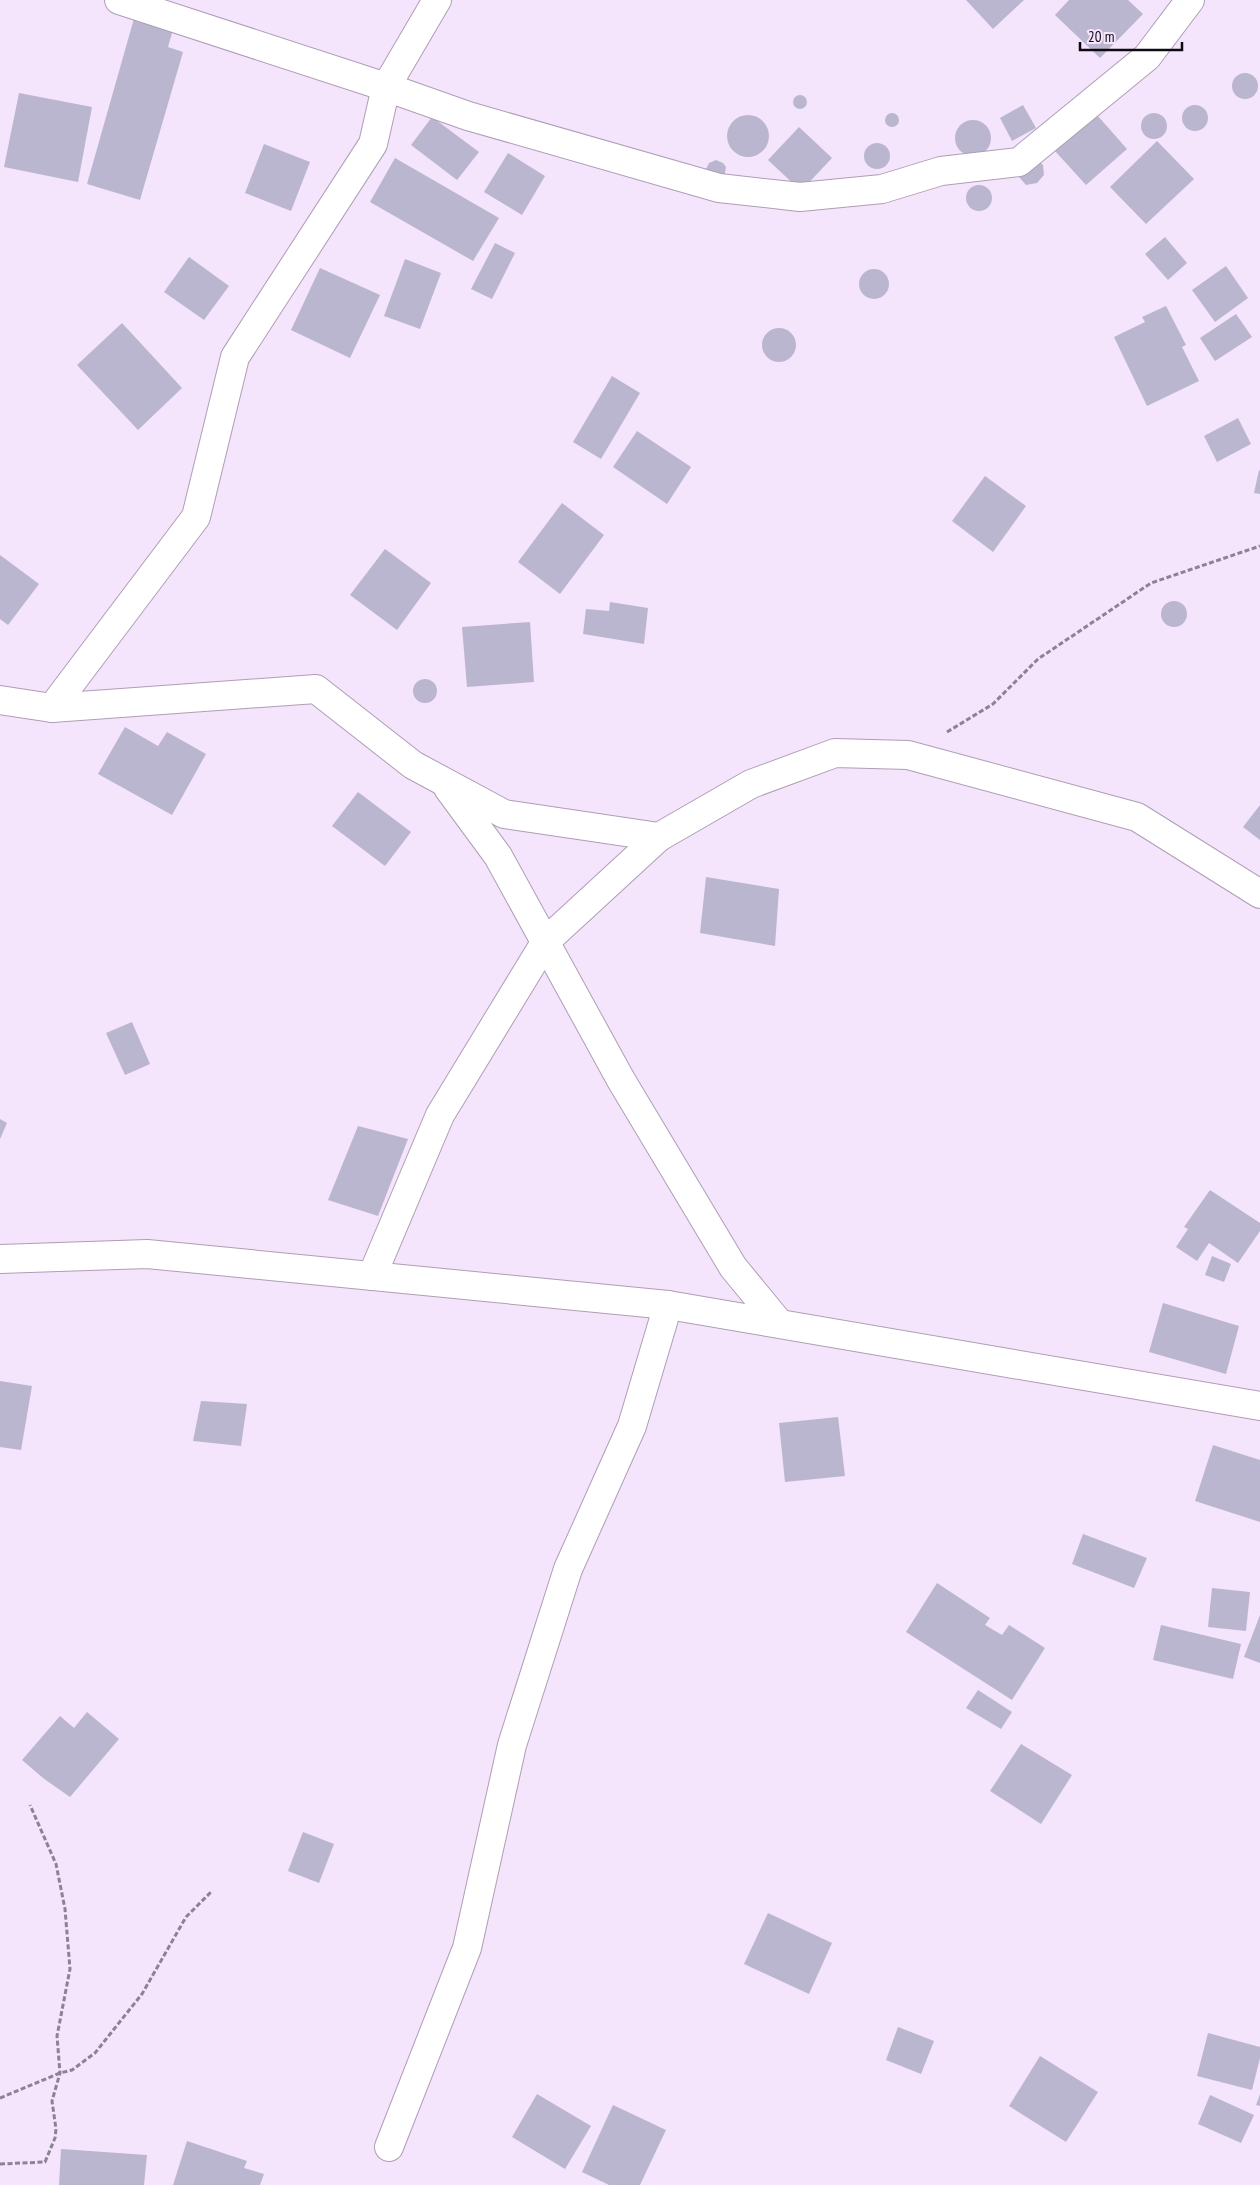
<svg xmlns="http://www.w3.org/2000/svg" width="1260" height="2185" viewBox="0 0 1260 2185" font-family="'PT Sans Narrow',sans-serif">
<rect width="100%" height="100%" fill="#f4e4fc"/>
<g fill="#bbb6d0">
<polygon points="966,0 1024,0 993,29"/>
<polygon points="1069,0 1128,0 1143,14 1100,58 1055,15"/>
<polygon points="135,15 174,26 168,47 183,52 140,200 87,184"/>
<circle cx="1245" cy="86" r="13"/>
<polygon points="19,93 92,107 78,182 4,167"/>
<circle cx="800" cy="102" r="7"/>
<circle cx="1195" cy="118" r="13"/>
<polygon points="1023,105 1036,128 1012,141 1000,118"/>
<circle cx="1154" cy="126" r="13"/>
<circle cx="892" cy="120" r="7"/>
<polygon points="1097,115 1127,149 1086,185 1055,151"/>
<circle cx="748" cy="136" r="21"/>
<polygon points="432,117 479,152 457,180 411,145"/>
<circle cx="973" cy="138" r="18"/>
<polygon points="799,127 832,158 801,191 768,160"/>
<polygon points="1157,141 1194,179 1146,224 1110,187"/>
<circle cx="877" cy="156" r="13"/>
<polygon points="264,144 310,162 291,211 245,193"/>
<polygon points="508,153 545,176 522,215 484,192"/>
<polygon points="395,158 499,218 473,261 370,202"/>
<polygon points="1035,158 1043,165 1044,175 1037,183 1026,185 1019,177 1018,167"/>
<polygon points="716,160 723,163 726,167 724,179 705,171 709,163"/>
<circle cx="979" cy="198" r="13"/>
<polygon points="1165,237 1187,263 1168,280 1145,254"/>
<polygon points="495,243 515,253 492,299 471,289"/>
<polygon points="189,257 229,286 204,320 164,292"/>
<polygon points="405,259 441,273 420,329 384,316"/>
<polygon points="1226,266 1248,298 1215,322 1192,290"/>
<polygon points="320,268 380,295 350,358 291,330"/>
<circle cx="874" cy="284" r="15"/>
<polygon points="1166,306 1186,345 1182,347 1199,381 1147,406 1114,337 1145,322 1142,317"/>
<polygon points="1236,314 1252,337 1215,361 1200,338"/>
<polygon points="122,323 182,388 138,430 77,365"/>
<circle cx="779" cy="345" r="17"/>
<polygon points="612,376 640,393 601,459 573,442"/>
<polygon points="1238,418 1251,444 1217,462 1204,436"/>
<polygon points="637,431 691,467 667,504 613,467"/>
<polygon points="1259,470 1260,471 1260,494 1254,493"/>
<polygon points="985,476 1026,506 993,552 952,521"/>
<polygon points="562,503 604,535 560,594 518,562"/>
<polygon points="385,549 431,583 397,630 350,595"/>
<polygon points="0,555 39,584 8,625 0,619"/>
<circle cx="1174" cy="614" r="13"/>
<polygon points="610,602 648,608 644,644 583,634 586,609 609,611"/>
<polygon points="530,622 534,682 467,687 462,627"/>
<circle cx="425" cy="691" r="12"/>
<polygon points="125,727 158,746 167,732 206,754 172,815 98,774"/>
<polygon points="358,792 411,832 385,866 332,826"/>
<polygon points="1260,805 1260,840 1243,827"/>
<polygon points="706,877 779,889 775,946 700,933"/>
<polygon points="132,1022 150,1064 125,1075 106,1033"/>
<polygon points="0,1119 7,1123 0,1139"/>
<polygon points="358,1126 408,1139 378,1216 328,1200"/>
<polygon points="1210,1190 1260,1223 1260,1231 1238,1263 1209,1243 1197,1261 1176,1247 1188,1229 1184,1227"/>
<polygon points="1212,1256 1231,1264 1224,1282 1205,1275"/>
<polygon points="1163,1303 1239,1326 1226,1374 1149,1352"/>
<polygon points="0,1381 32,1386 21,1450 0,1447"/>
<polygon points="201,1401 247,1404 241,1446 193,1441"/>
<polygon points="838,1417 845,1476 785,1482 779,1423"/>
<polygon points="1213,1445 1260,1460 1260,1522 1195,1501"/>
<polygon points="1083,1534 1147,1558 1134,1588 1072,1564"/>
<polygon points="937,1583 990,1618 985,1625 1002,1635 1009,1625 1045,1648 1012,1700 906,1632"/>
<polygon points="1212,1588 1250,1592 1246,1631 1208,1627"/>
<polygon points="1260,1615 1260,1663 1244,1657"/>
<polygon points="1161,1625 1241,1644 1233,1679 1153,1660"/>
<polygon points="978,1690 1012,1712 1001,1729 966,1708"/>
<polygon points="87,1712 119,1739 70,1797 43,1778 22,1760 60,1716 74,1728"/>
<polygon points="1021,1744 1072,1775 1041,1824 990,1791"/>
<polygon points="303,1832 334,1844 319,1883 288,1871"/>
<polygon points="768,1913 832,1943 809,1994 744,1964"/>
<polygon points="898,2027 934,2041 921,2074 886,2060"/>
<polygon points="1208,2033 1260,2047 1260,2058 1252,2090 1197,2076"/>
<polygon points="1040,2056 1098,2092 1066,2142 1009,2106"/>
<polygon points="537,2094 591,2126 565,2169 512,2137"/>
<polygon points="1260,2094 1260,2106 1256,2105"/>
<polygon points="1210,2095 1254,2115 1241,2143 1198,2124"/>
<polygon points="613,2105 666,2130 640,2185 609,2185 582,2172"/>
<polygon points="187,2141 247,2161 244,2168 264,2174 260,2185 173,2185"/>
<polygon points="61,2149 147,2155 144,2185 59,2185"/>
</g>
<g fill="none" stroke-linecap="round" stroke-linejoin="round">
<g stroke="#ae9eb5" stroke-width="30">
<g id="minor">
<polyline points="119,0 386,87 468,116 719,188 800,197 882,189 941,171 1019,162 1147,57 1190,0"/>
<polyline points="0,700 52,708 316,689 413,765 504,814 659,837 751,784 835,753 908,755 1137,817 1260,894"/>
<polyline points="52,708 196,517 235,357 373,144 386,87 437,0"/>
<polyline points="448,788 498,856 621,1080 733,1267 779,1323"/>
<polyline points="0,1259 147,1254 668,1305 1260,1406"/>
<polyline points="372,1276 440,1115 546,941 659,837"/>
<polyline points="389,2147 467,1948 512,1745 568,1569 632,1426 668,1305"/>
</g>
</g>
<g stroke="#8d8293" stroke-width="3" stroke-dasharray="5 2.5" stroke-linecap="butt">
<polyline points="947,732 993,704 1038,659 1151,583 1260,546"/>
<polyline points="0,2098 60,2073 72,2070 95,2053 142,1994 186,1917 211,1892"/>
<polyline points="0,2164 45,2162 55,2138 56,2129 52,2101 60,2073 57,2036 70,1969 65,1909 56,1864 30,1805"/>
</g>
<use href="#minor" stroke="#fff" stroke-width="28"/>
</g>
<path d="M1080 42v8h102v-8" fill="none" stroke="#0f0911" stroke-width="2.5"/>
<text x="1088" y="42" font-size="15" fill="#0f0911" stroke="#f4e4fc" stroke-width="4" paint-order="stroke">20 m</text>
</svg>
